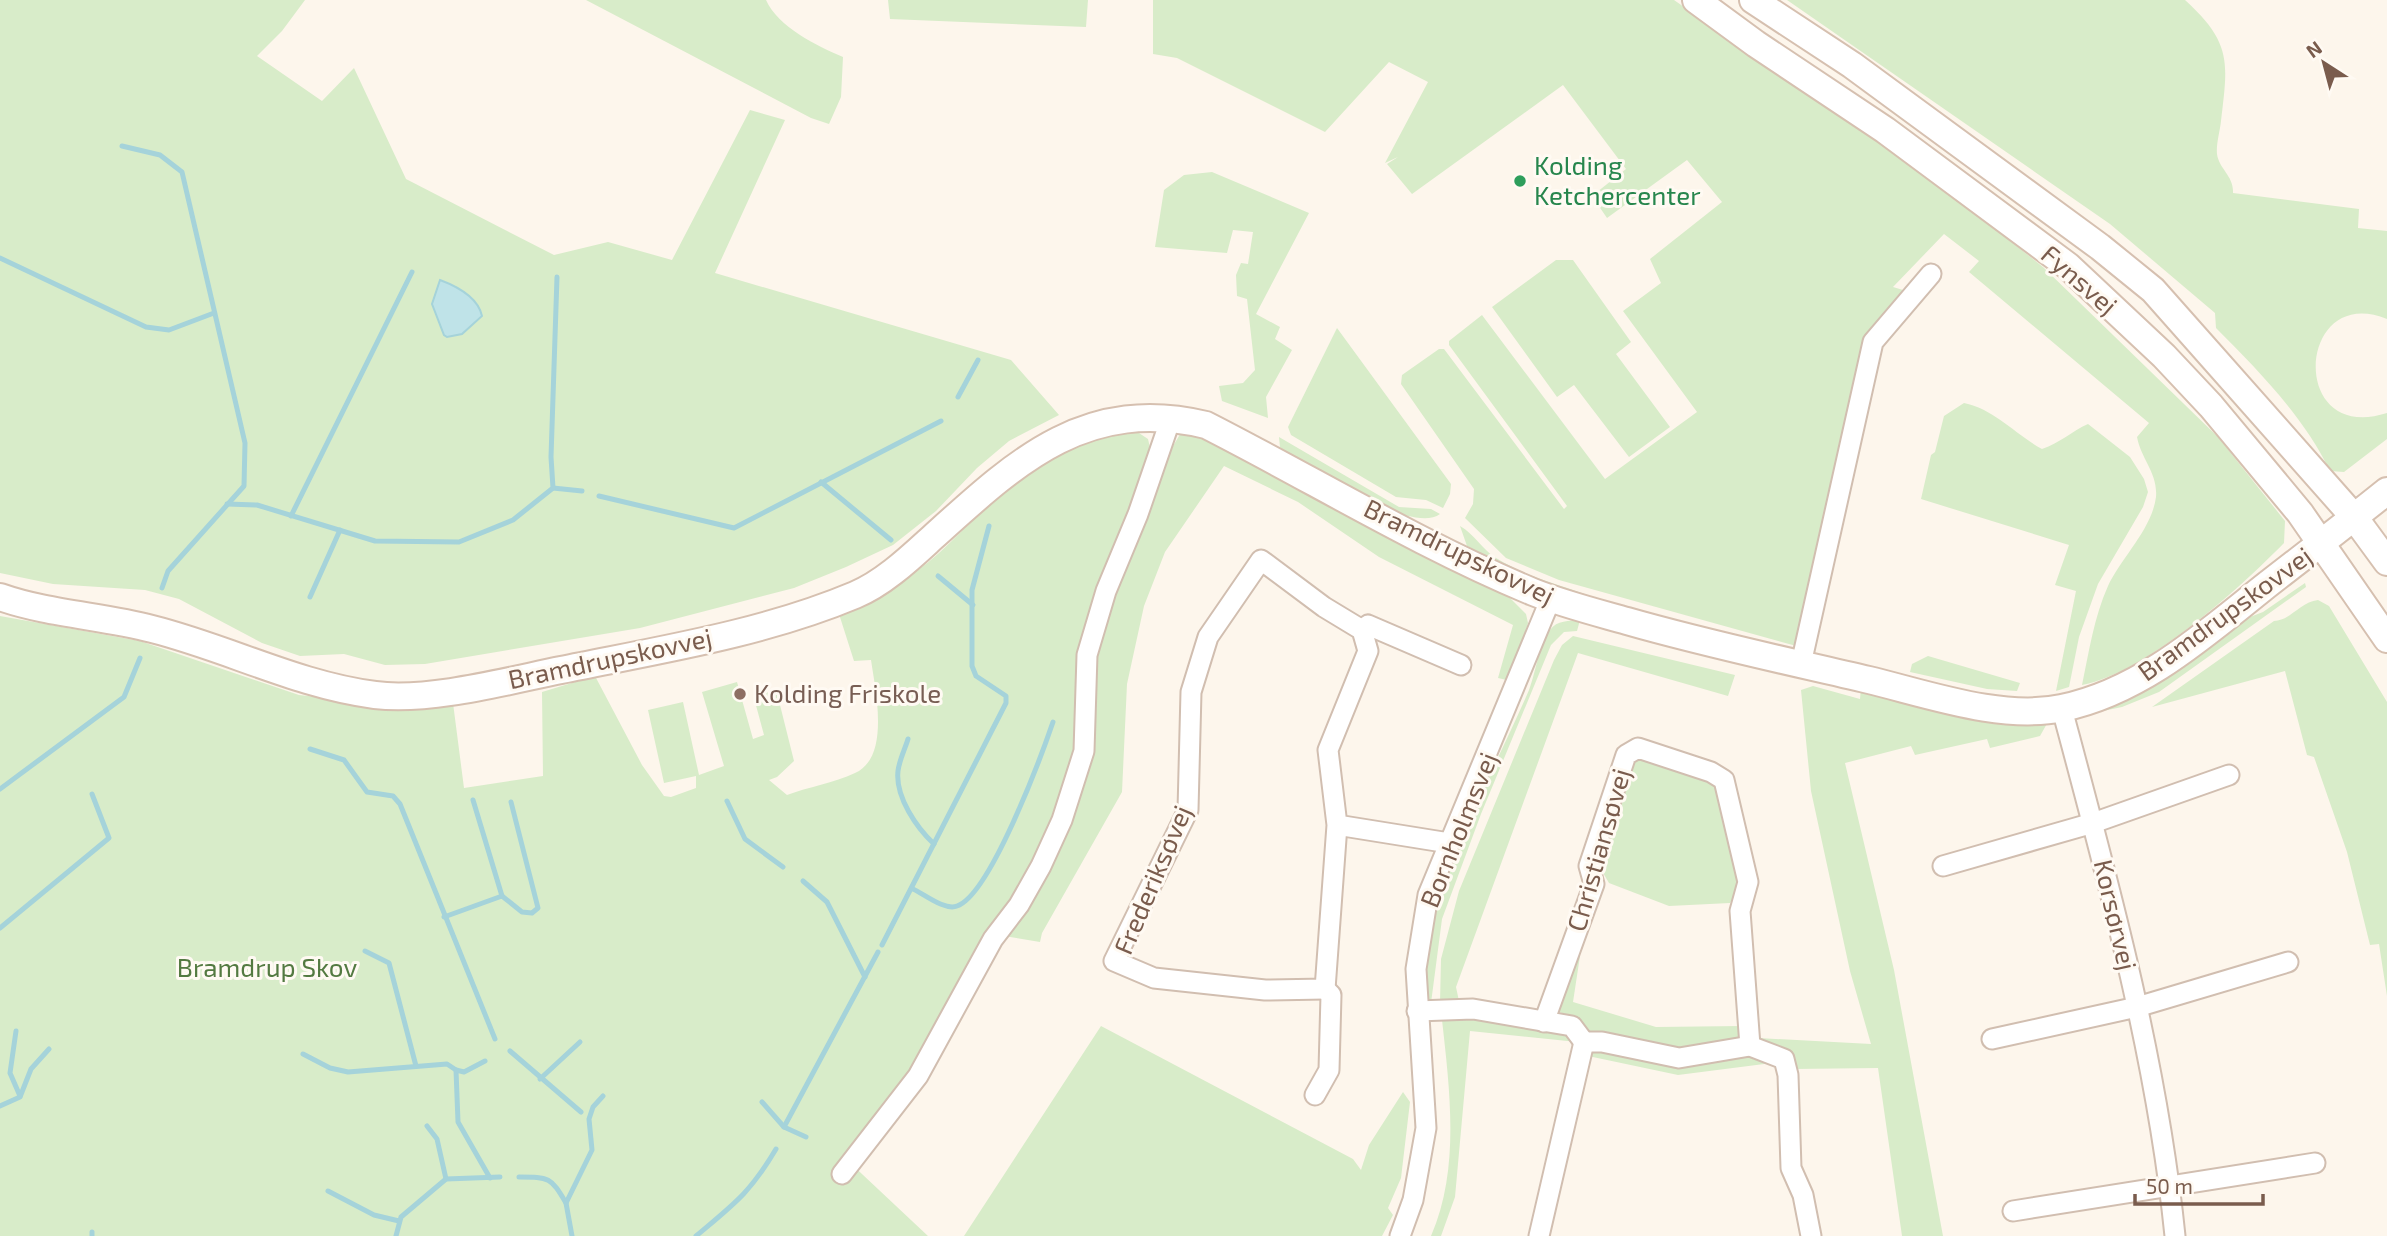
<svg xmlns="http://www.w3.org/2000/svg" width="2387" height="1236" viewBox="0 0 2387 1236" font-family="'Exo 2',sans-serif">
<rect width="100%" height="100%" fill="#fdf6ec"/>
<g fill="#d8ecc9">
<polygon points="0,0 305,0 282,31 257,56 322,101 354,68 406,179 554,255 608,242 672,260 750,110 785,120 715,273 1011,360 1059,415 1009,441 977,468 936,511 893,545 846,567 794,588 640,628 425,664 385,665 344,654 300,656 262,643 179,599 145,590 53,584 0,573"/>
<path d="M586,0H766C778,27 817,46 843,57L841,97L829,124L811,118Z"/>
<polygon points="888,0 1088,0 1086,27 890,19"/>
<path d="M1153,0H1674L1942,187L2043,267L2218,437L2285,521L2284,543C2239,589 2146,673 2082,685C2089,652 2094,617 2108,586C2121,558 2152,529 2156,497C2158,473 2141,459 2137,437L2149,423L1969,272L1979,261L1944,234L1893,287L1903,290L1864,340L1800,647L1559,580L1506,558L1465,518L1473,504L1474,489L1401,384L1402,375L1439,349H1444L1564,509L1567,506L1449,345V341L1482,315L1605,479L1697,412L1623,311L1661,283L1650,259L1722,202L1687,160L1607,218L1592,196L1626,169L1563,85L1412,194L1387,164L1398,157L1385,163L1428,82L1389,62L1325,132L1177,58L1153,54Z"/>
<path d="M1787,0H2185C2232,43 2228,62 2221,121C2220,131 2216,144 2217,154C2219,169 2234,176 2233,193L2359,209L2358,228L2387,231V319C2297,282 2287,445 2387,413V439L2344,472L2330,471C2304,417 2258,370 2216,328L2215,313L2110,224Z"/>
<polygon points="1212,172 1309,213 1256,314 1280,327 1275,339 1292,350 1266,397 1268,418 1222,401 1219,386 1243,383 1255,370 1247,299 1237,296 1236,275 1241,263 1248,264 1253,232 1233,230 1227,253 1155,247 1164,190 1184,175"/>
<polygon points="1556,260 1573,260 1631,342 1616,354 1670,427 1629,457 1574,385 1557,397 1492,307"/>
<polygon points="1337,328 1451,484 1450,494 1443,508 1426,500 1396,497 1291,435 1288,427"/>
<path d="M1964,403C1994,409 2015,434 2042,449C2060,443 2072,431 2088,424L2130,457L2144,479L2148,492L2143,507L2098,584L2079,637L2069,687L2056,691L2076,591L2055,585L2069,545L1921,499L1931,455L1935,452L1944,416Z"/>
<path d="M1133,429L1148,439L1152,456L1081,663L1073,765L1033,862L908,1079L846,1159L928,1236H0V616L140,641L299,695L382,704L453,703L464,788L543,776L542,692L595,676L642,765L664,796L671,797L696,788V776L664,783L648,710L683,702L699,775L724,766L702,692L737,682L753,739L764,735L754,698L776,689L794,761L777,777L769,780L787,795C808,787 834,783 855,773C891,757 875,689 871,660L854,661L839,614C875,597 909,580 939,553C967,528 990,498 1021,477C1056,453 1092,440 1133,429Z"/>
<polygon points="1182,431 1195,431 1505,593 1526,614 1528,623 1511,681 1498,678 1513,625 1379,557 1298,502 1224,466 1165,552 1144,606 1127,684 1122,792 1042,933 1040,942 1004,936 1081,791 1094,661 1107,602 1167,456"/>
<path d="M1279,437L1399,507L1431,509L1440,514C1412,535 1316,472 1286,456L1280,447Z"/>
<path d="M1460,526C1474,534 1483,550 1496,558C1526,577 1561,585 1593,597L1591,601L1490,559L1467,546Z"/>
<polygon points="2305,583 2306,587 2159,692 2122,707 2079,716 2237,622 2263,612"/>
<path d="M2318,600L2329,606L2387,702V996L2379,944L2370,945L2347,852L2314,757L2307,755L2285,671L2152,707L2274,621C2290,621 2300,602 2318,600Z"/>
<path d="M1580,620L1577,631L1564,632L1551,645L1481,814L1442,919L1431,1003L1426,1001C1422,891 1487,788 1529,690C1536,672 1539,644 1550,630C1557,620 1569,621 1580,620Z"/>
<polygon points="1573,636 1735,675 1728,696 1578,653 1456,987 1459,1001 1440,1003 1441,959 1459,891 1554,660 1562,645"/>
<polygon points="1928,656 2020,683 2017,691 1987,689 1910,672 1912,664"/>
<polygon points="1813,686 1860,699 1861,688 2049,720 2040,736 1990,748 1987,739 1915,755 1911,746 1845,763 1894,970 1943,1236 1902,1236 1878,1068 1794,1069 1758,1038 1871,1044 1850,971 1811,791 1801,690"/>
<polygon points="1639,756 1716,784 1739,878 1736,893 1730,903 1669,906 1609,883 1599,866 1631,765"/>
<polygon points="1580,956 1573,1002 1656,1027 1741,1026 1739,1038 1681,1048 1586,1031 1579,1018 1559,1012 1554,1007 1574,959"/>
<path d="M1478,1017L1566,1032L1577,1042L1470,1031L1455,1197L1441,1236H1431C1460,1169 1450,1092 1442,1020Z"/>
<polygon points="1101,1026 1353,1159 1361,1170 1369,1145 1403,1092 1410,1102 1401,1178 1388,1208 1393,1215 1382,1236 964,1236"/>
<polygon points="1596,1050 1741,1052 1772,1063 1678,1075 1588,1056"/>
</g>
<path fill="#bfe3e8" stroke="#a5d3da" stroke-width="2" d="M440,280C456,286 478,297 482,316L462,334L447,337L444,335L432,304Z"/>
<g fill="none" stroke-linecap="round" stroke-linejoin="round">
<g stroke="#a5d3da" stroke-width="5">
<polyline points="122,146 160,155 182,172 245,443 244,486 168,571 162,588"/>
<polyline points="0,258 146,327 169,330 214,313"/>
<polyline points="958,397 978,360"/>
<polyline points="821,482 891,540"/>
<polyline points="553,488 582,491"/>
<polyline points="599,496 734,528 941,421"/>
<polyline points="227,504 257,505 375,541 459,542 513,520 553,488 551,457 557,277"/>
<polyline points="291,516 412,272"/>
<polyline points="938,576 973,605"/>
<polyline points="310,597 340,530"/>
<path d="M908,739C905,749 899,761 898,771C895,797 917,828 934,844"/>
<polyline points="310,749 344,760 367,792 393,796 400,804 495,1039"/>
<polyline points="0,789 124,697 140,658"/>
<polyline points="473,800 502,896"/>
<polyline points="727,801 745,839 783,867"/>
<polyline points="803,881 827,902 865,977"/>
<path d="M913,889C924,894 945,911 957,906C990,895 1041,757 1053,722"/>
<polyline points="444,917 502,896 522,912 532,913 538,908 511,802"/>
<polyline points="0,928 109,838 92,794"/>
<polyline points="882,945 1006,703 1006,696 976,676 972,666 972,590 989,526"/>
<polyline points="365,951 389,963 416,1066"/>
<polyline points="16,1031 10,1073 20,1096"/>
<polyline points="510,1051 581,1112"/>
<polyline points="303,1054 330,1068 348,1072 447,1064 456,1070 458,1122 490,1178"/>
<polyline points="456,1070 464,1072 485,1061"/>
<polyline points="540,1079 580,1042"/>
<polyline points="762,1102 784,1127 806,1137"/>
<polyline points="0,1106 20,1097 31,1069 49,1049"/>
<polyline points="427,1126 437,1139 446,1179"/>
<polyline points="784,1127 878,952"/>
<path d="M519,1177C549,1177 551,1177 566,1203"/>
<polyline points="328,1191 374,1215 399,1221"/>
<polyline points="92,1232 92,1236"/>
<polyline points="396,1236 401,1217 446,1179 500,1177"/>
<polyline points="572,1236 566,1203 592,1150 589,1119 593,1107 603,1096"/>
<path d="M696,1236C734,1204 750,1193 776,1149"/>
</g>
<g stroke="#d1beb0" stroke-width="23">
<g id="street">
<polyline points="1362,630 1368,625 1461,665"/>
<polyline points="1801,664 1873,342 1931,274"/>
<path d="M2062,709C2108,881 2157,1058 2175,1236"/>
<polyline points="1337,825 1325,989 1265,990 1154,978 1114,961 1188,810 1191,692 1208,637 1261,560 1324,607 1362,630 1368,651 1328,750 1337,825 1449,843"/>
<polyline points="1943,866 2093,823 2229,775"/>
<polyline points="1417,1011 1473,1009 1572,1026 1584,1042"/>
<polyline points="1544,1022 1594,884 1589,866 1626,755 1638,748 1711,772 1724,780 1748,882 1740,911 1750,1046"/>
<polyline points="1992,1039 2137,1007 2288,962"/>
<polyline points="1584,1042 1602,1042 1679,1058 1750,1046 1784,1059 1788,1075 1791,1168 1803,1195 1811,1236"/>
<polyline points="1315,1095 1329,1070 1331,995 1325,989"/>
<polyline points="842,1174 918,1076 993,939 1019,905 1041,866 1062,820 1084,751 1087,655 1106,591 1138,514 1171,418"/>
<polyline points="2013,1211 2315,1163"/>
<polyline points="1400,1236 1413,1200 1426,1128 1416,969 1428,895 1551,598"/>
<polyline points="1539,1236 1584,1042"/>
</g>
</g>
<g stroke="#d6c0b0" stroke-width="30">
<g id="secondary">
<polyline points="1696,0 1756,44 1885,130 2068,266 2164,356 2211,406 2300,513 2387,639"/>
<polyline points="1753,0 1852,65 2100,247 2153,290 2354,517 2387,562"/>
<path d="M0,597C48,614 103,616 152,629C228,648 297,685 375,695C429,702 507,681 561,670C659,650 762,634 855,595C884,583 911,557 933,537C1016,462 1085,396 1206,425C1314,480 1420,545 1533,592C1563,604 1595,612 1627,621C1707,644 1788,661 1869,680C1927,694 2003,721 2062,708C2140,692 2203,636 2263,588C2304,556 2346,524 2387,491"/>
</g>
</g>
<use href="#street" stroke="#fff" stroke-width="19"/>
<use href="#secondary" stroke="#fff" stroke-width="26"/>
</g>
<circle fill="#2e9e5b" stroke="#fffaf3" stroke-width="2.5" cx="1520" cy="181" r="7"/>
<circle fill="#8d6e63" stroke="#fffaf3" stroke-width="2.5" cx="740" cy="694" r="7"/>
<g text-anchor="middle" stroke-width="6" stroke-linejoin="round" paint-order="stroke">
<g font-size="26" fill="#27864d" stroke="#fffaf3" text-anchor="start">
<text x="1534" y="175">Kolding<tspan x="1534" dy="30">Ketchercenter</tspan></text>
</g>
<g font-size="26" fill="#7a5c4d" stroke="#fffaf3">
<text transform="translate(2079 280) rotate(41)" y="9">Fynsvej</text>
<text transform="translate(1459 552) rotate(26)" y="9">Bramdrupskovvej</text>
<text transform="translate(2225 614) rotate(-36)" y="9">Bramdrupskovvej</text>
<text transform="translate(610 659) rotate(-12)" y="9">Bramdrupskovvej</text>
<text transform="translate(1459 830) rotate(-68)" y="9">Bornholmsvej</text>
<text transform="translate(1599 850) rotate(-74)" y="9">Christiansøvej</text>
<text transform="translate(1153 880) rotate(-67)" y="9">Frederiksøvej</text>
<text transform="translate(2115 915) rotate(77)" y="9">Korsørvej</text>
</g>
<g font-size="26" fill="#785e54" stroke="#fffaf3" text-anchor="start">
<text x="754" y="703">Kolding Friskole</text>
</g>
<g font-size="26" fill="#537a41" stroke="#fffaf3">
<text x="267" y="977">Bramdrup Skov</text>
</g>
</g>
<g transform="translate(2324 63) rotate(324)" stroke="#fffaf3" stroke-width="5" paint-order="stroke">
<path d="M0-5L12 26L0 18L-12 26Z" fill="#7a5c4d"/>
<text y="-10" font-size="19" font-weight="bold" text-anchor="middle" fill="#7a5c4d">N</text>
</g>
<path d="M2135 1194v10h128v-10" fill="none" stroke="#7a5c4d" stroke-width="3.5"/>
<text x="2146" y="1194" font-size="21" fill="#7a5c4d" stroke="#fffaf3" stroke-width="5" paint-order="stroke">50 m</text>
</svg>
